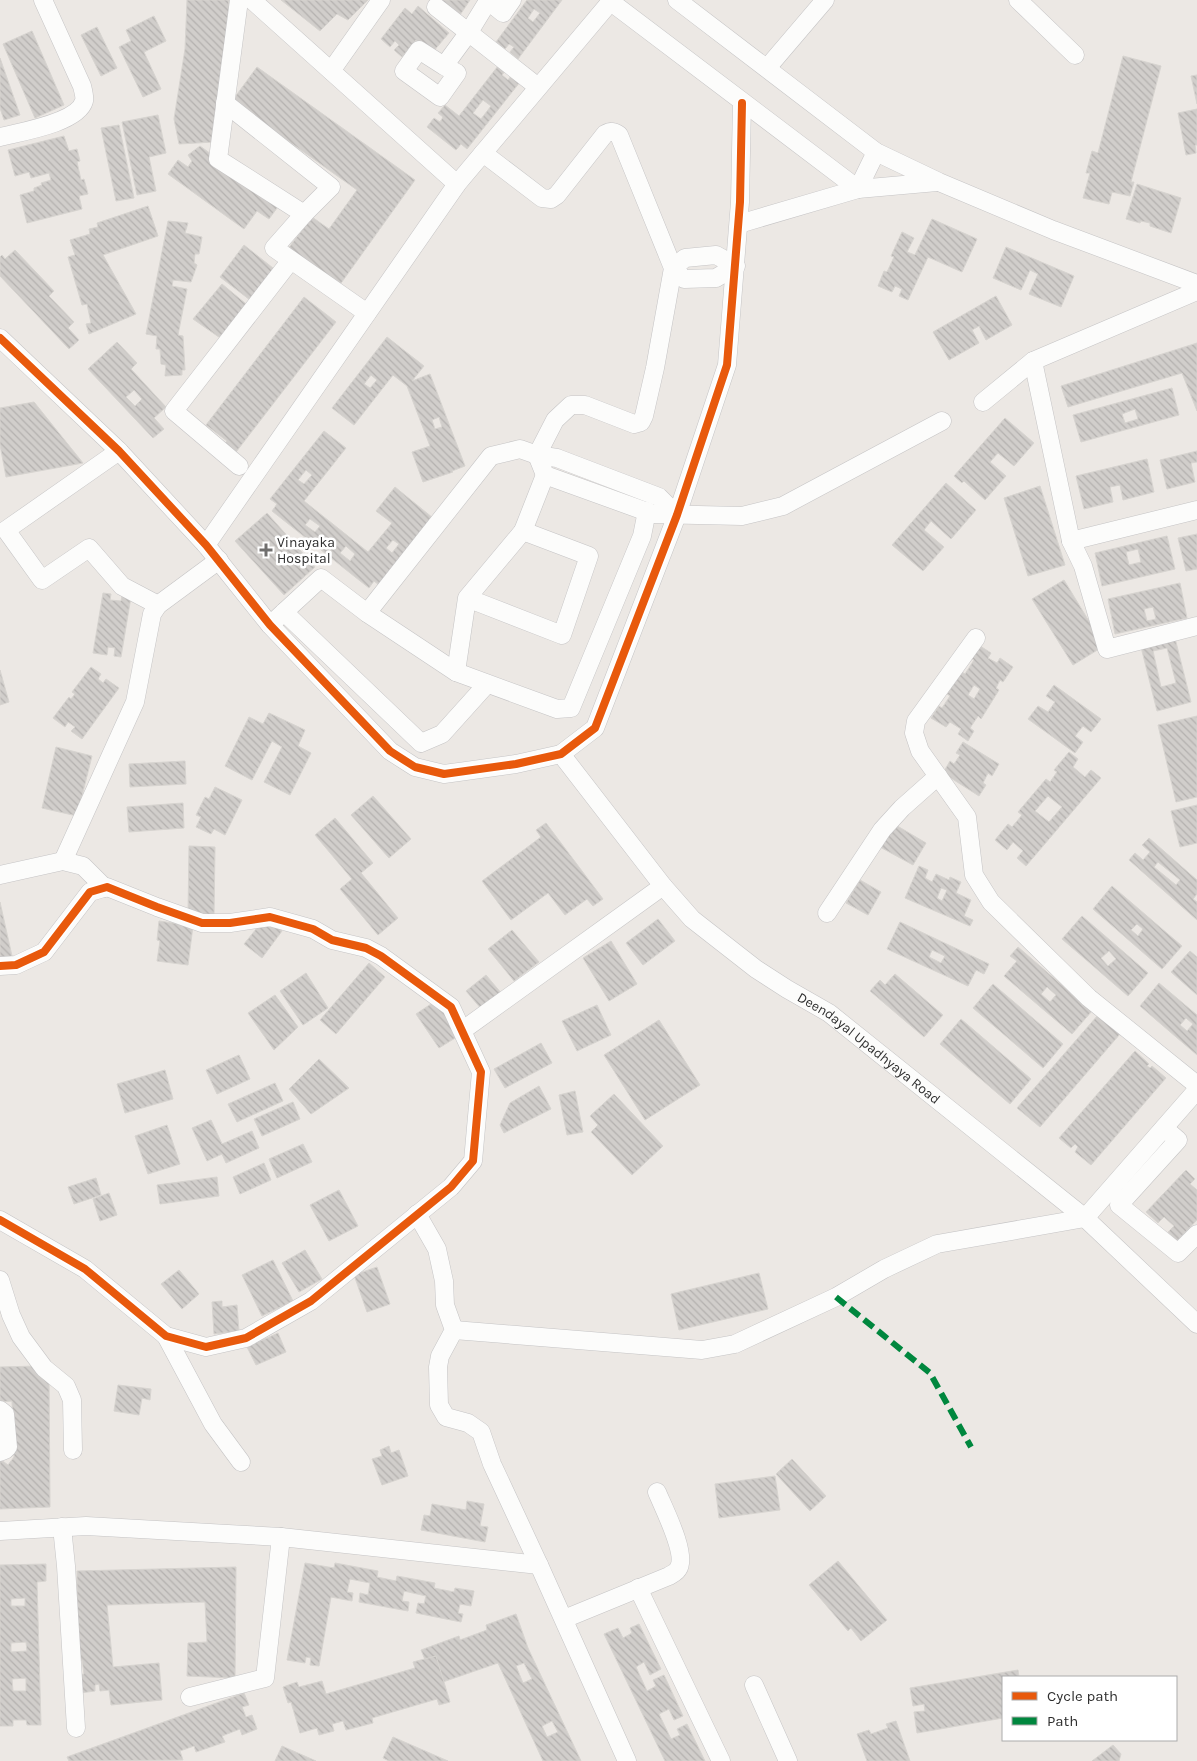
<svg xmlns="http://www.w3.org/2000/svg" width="1197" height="1761" viewBox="0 0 1197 1761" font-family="Karla,sans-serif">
<defs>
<pattern id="building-back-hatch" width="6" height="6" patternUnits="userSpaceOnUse" patternTransform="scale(1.25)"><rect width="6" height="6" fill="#d1cecb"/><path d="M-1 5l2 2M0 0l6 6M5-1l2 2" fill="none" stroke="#b4b1af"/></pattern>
</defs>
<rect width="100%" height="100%" fill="#ece8e4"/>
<g fill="url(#building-back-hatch)" stroke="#d7d4d0" fill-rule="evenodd">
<polygon points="187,0 229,0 226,70 214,142 179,144 174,119 185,49"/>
<polygon points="281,0 368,0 348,20 337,14 320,31"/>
<polygon points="439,0 470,0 460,15"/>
<path d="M527,0H562L518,59L510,52L514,47L509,44L505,49L496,42ZM534,9L540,13L533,22L528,18Z"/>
<polygon points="418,6 449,33 432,53 416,40 402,57 394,50 399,45 395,41 390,47 381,39 405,8 412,14"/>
<polygon points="154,16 166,41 144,52 161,89 143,97 119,47 131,41 126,30"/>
<polygon points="97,27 117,68 101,76 81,35"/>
<polygon points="32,31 64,105 35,118 3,44"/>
<polygon points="1123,56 1161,66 1131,182 1134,182 1130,196 1112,192 1109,204 1083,198 1090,173 1086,173 1092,151 1098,153"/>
<polygon points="0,58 20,115 4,120 0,108"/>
<path d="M498,66L505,71L502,75L508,80L511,76L520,82L467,149L461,144L456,150L427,127L434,118L440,122L443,117L438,113L445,105L459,116ZM483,100L491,106L481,119L473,113Z"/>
<polygon points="257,67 415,180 339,286 287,250 312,217 329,229 357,190 232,101"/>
<polygon points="1197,75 1197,104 1191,76"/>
<polygon points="1197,109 1197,145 1195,145 1196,153 1186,155 1178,113"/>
<polygon points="158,115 166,153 149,157 156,191 137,195 122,122"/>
<polygon points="119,125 134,198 116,201 101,128"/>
<polygon points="64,136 69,151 77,149 80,161 77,162 81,180 84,179 88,194 79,196 82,209 27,223 20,195 34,191 34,188 42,185 41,183 51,180 49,173 31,178 29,172 15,176 8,150"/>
<polygon points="200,146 280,204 269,219 257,211 244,229 168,174 178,160 188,167 192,161 188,155"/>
<polygon points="1137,184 1181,198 1171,233 1150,226 1150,223 1141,221 1140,223 1126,219"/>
<polygon points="148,206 158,236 103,255 136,314 89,334 86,324 91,323 87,304 82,305 68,257 75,255 70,240 90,234 89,229 98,227 97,223"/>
<polygon points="932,219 977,239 962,272 928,257 908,300 899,296 902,289 895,286 892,292 878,286 884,271 887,272 894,257 891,256 902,232 914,238 907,252 915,255"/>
<polygon points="168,221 188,223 185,233 202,237 199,254 195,254 194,263 197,265 191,282 173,280 172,286 187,289 178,335 183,336 185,370 182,370 182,375 165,376 166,365 161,364 160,349 156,349 157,336 146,334"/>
<polygon points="244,245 278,272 254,303 220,277"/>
<polygon points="1006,247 1074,276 1061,307 1029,294 1038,274 1030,270 1021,290 993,278"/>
<polygon points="15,250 54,291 49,296 74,322 68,328 79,340 69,349 0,276 0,257 2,255 5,259"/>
<polygon points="222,284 251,308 226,342 193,319"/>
<polygon points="996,296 1012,325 986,340 979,326 972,330 979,343 949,360 933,332"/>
<polygon points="304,297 336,322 233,456 222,447 227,441 206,425"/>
<path d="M387,337L424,366L412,381L430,374L465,466L452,471L453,472L423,482L412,452L430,446L407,386L393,375L354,425L332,408ZM371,375L377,380L370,388L364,384ZM439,417L442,427L435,429L432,420Z"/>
<path d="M117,342L137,363L131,369L166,407L154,418L164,429L153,438L88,369ZM134,390L142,399L135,406L126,397Z"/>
<polygon points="1197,343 1197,411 1182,373 1068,407 1061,386"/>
<path d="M1172,388L1179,415L1081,442L1073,415ZM1135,409L1138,419L1125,423L1122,414Z"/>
<polygon points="34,402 83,463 6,477 0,445 0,408"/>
<polygon points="1005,418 1034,443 1014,466 998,453 990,462 1006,476 985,500 964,481 962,483 954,476"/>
<path d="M324,431L346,448L304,501L368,552L392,523L376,511L395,487L433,518L379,585L374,581L369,588L272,511L277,504L270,499ZM306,470L312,475L304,484L298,480ZM310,519L320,526L315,532L305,525ZM393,540L399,544L392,553L386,548ZM346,546L355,554L350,561L340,553Z"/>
<polygon points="1197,451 1197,462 1191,463 1195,482 1167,489 1160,460"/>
<polygon points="1147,459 1154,492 1123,500 1120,485 1110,487 1113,502 1084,509 1076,476"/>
<polygon points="946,483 976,510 951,539 931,521 924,530 944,547 923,571 892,545"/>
<polygon points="1040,486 1065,565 1028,576 1004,498"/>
<polygon points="267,513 315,567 284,595 235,541"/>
<polygon points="1197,534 1197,569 1186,571 1178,538"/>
<path d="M1167,536L1175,569L1102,586L1095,553ZM1138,549L1141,562L1129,565L1126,552Z"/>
<polygon points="1064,580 1104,646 1073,665 1032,599"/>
<path d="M1180,583L1187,618L1115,634L1108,599ZM1153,607L1156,619L1147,621L1144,609Z"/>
<polygon points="103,593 111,594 110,600 121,601 122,596 131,597 121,657 114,656 115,648 108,647 107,655 93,653"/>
<path d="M1175,638L1191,702L1157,711L1141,647ZM1167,648L1176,683L1161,687L1153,651Z"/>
<path d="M977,644L991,653L988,658L997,663L1000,658L1013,667L1003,682L1000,680L996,688L999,690L981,719L978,716L970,728L974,731L968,741L958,734L961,729L950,722L946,727L931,718L939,706L942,708L950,696L947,694L962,672L965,674L974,660L968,657ZM974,685L980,689L974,699L968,695Z"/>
<polygon points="91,667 101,674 98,679 103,683 106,679 119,688 82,739 71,731 75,727 68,722 65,727 53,718 69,697 71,699 75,694 72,692"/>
<polygon points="0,670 9,702 0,705"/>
<polygon points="1054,685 1101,719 1091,732 1083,726 1075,736 1083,742 1075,753 1028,719 1038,706 1048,712 1055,702 1046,696"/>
<polygon points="269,713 305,730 298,746 311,753 290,795 264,782 282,747 272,741 252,780 225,766 249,717 263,724"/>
<polygon points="1197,716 1197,797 1176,802 1158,725"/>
<polygon points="963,742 999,764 992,776 988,773 983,783 986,785 979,796 943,773 950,761 954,764 960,755 956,753"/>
<polygon points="56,747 92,756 77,816 42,808"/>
<path d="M1069,752L1078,759L1073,767L1085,777L1091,770L1101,778L1026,866L1017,858L1023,851L1013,842L1007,850L995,840L1008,824L1012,827L1022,815L1018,812L1046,779L1050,782L1057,772L1054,770ZM1048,796L1062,807L1049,822L1035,811Z"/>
<polygon points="185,761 186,784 130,787 129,764"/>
<polygon points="215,787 242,800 225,835 214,829 211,834 196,827 201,817 196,815 205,797 209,799"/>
<polygon points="373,796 411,839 389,858 351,815"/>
<polygon points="183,803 184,828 129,832 127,807"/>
<polygon points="1197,805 1197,843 1180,847 1171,811"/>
<polygon points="335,818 373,863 361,873 398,918 378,935 340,889 352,879 315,835"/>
<polygon points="546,823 603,899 593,906 587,899 565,915 548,893 511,920 482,881 541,837 536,830"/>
<polygon points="894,824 926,843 913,865 880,847"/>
<path d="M1149,838L1197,880V894L1193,899L1197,902V920L1129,860L1135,853L1143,860L1150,852L1142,845ZM1158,862L1180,880L1176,885L1154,867Z"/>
<polygon points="189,846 215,847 214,915 188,915"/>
<path d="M919,866L928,870L925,878L932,882L936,874L949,880L950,877L961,882L956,893L971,900L964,916L973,920L970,926L905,898ZM941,888L947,890L942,901L937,898Z"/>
<polygon points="860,880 881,892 868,915 846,903"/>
<path d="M1112,886L1182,946L1162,969L1093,909ZM1137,924L1143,929L1138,936L1131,930Z"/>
<polygon points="0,902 12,956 0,959"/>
<path d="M1082,916L1148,973L1128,996L1062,939ZM1109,951L1116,959L1108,966L1101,958Z"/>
<polygon points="265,918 282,931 262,958 244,944"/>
<polygon points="658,919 675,941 643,965 626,943"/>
<polygon points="159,921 193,926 188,965 157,961 160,941 157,940"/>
<path d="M900,922L989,964L984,974L976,970L968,986L887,949ZM932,950L945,956L941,963L929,957Z"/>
<polygon points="512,930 539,962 514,981 488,949"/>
<polygon points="611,941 637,984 609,1001 583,958"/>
<path d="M1018,947L1092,1011L1072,1034L1004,976L1017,961L1010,956ZM1047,987L1056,995L1050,1002L1041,994Z"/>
<polygon points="1190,951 1197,957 1197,995 1171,972"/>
<polygon points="369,963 385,977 336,1034 320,1020"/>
<polygon points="306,973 328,1008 303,1025 280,991"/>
<polygon points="895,974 943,1015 924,1037 870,991 880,980 885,985"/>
<polygon points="486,975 502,994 483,1011 466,991"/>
<path d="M1159,983L1197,1015V1055L1140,1006ZM1186,1018L1193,1024L1187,1031L1180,1025Z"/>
<polygon points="993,984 1063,1044 1043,1068 973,1008"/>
<polygon points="275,995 298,1027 274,1050 248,1013"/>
<polygon points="437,1000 460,1035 439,1048 416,1014"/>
<polygon points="597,1005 611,1035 577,1051 562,1021"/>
<polygon points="1098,1015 1120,1034 1040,1127 1017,1108"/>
<polygon points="961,1019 1031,1079 1010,1104 940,1044"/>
<polygon points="659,1020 700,1085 645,1120 604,1055"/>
<polygon points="541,1043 552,1063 505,1088 494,1069"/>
<polygon points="1135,1051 1149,1064 1147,1066 1150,1068 1152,1066 1166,1078 1091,1165 1075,1152 1078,1147 1075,1144 1071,1148 1059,1138"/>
<polygon points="239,1055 250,1079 217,1094 206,1070"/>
<polygon points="319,1059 349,1088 311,1114 289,1089"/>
<polygon points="165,1070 173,1099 125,1113 117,1084"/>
<polygon points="275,1083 283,1101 237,1122 228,1104"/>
<polygon points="539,1086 551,1109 504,1133 500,1125 510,1103"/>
<polygon points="575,1091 583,1132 567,1135 559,1095"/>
<polygon points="614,1094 663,1146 632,1175 591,1132 598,1125 590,1116"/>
<polygon points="293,1102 300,1119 262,1136 254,1119"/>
<polygon points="211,1120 222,1144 252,1131 259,1148 226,1163 222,1154 207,1161 192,1128"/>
<polygon points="167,1125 180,1164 148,1174 135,1136"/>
<polygon points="303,1144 312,1162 277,1178 269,1159"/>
<polygon points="264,1163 271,1180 240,1194 233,1177"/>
<polygon points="1186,1170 1195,1179 1190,1184 1197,1190 1197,1220 1177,1241 1168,1232 1174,1226 1164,1217 1158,1223 1146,1212"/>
<polygon points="217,1177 219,1196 160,1204 157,1185"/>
<polygon points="96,1178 101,1195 74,1204 68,1187"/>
<polygon points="339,1190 358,1226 329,1241 310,1205"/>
<polygon points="109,1193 117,1215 100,1221 93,1199"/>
<polygon points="305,1250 322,1279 299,1292 282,1263"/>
<polygon points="273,1260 293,1301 262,1316 242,1275"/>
<polygon points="377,1267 390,1304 367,1312 354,1275"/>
<polygon points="179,1270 199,1294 182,1309 161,1284"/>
<polygon points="759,1273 768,1309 679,1330 671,1294"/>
<polygon points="222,1301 222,1307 237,1305 239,1331 214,1334 212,1302"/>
<polygon points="278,1333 286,1352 256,1365 247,1347"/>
<polygon points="37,1366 49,1375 50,1507 0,1509 0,1459 8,1465 14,1457 12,1401 0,1402 0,1367"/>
<polygon points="118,1385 151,1389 150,1400 142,1398 139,1415 114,1411"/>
<polygon points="389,1446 391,1453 399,1450 408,1476 382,1485 372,1459 382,1456 380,1450"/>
<polygon points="792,1459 826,1496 810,1511 776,1474"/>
<polygon points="775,1476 780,1510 719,1518 715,1484"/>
<polygon points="467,1501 484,1504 480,1526 488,1527 485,1542 421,1530 424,1515 430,1516 432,1504 466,1510"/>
<polygon points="838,1561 887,1620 861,1641 851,1628 848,1631 809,1585"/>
<polygon points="305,1563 334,1568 335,1563 378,1571 377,1577 396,1581 397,1576 435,1583 434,1588 454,1592 455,1588 474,1591 471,1606 460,1604 458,1613 463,1614 461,1622 416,1613 418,1603 424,1604 426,1596 404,1591 402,1601 409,1602 408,1611 359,1602 360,1593 368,1595 370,1583 350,1579 347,1592 353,1593 352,1601 331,1597 319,1666 310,1665 311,1658 306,1657 305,1663 287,1660"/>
<path d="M46,1564V1581L37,1582L41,1725H27L26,1720H13V1726H0V1565ZM25,1598V1606H11V1599ZM26,1642L27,1651L11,1652V1643ZM26,1678V1691H13L12,1679Z"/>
<polygon points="236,1567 235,1678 187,1676 188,1643 207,1642 205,1602 107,1605 113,1667 159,1663 162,1700 111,1705 109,1690 100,1691 99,1684 95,1685 95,1691 80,1693 78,1675 84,1674 82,1660 77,1660 77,1571"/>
<path d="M516,1614L528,1648L581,1761H543L498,1663L437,1684L431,1668L433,1667L430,1660L426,1662L421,1650L459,1636L460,1640L487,1630L486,1625ZM524,1663L532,1679L523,1683L516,1666ZM552,1721L558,1732L547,1737L542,1726Z"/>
<polygon points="639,1624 661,1669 650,1675 644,1662 636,1667 647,1691 656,1686 653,1680 664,1675 683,1716 674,1720 669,1709 659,1714 671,1739 680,1735 677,1729 687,1724 705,1761 665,1761 604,1634 618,1628 623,1638 632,1633 630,1628"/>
<polygon points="436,1656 450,1702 439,1705 437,1699 372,1718 373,1723 346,1730 343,1721 332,1724 334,1731 319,1735 317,1728 300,1733 291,1702 288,1703 283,1687 297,1682 299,1687 322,1681 326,1694 415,1668 413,1662"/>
<polygon points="1018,1670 1019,1677 1003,1677 1003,1718 917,1733 914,1712 925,1711 924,1704 913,1706 910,1688"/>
<polygon points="244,1693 249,1705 242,1707 246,1717 252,1715 257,1729 242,1735 240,1729 222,1736 225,1742 196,1752 194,1746 180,1751 183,1760 69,1761 67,1757"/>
<polygon points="896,1721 910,1761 867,1761 857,1734 869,1730 871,1734 888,1728 886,1724"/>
<polygon points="393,1737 448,1761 389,1761 383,1758"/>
<polygon points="1113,1745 1121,1754 1119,1761 1092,1761"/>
<polygon points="282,1746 316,1761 275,1761"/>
</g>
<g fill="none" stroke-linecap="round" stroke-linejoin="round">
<g stroke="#c5c4c5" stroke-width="19">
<g id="minor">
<polyline points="239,0 218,159 304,214 274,248 367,313"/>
<polyline points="252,0 457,184"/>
<polyline points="487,0 503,13 512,0"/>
<polyline points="677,0 876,152 939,182 1053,230 1197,284"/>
<polyline points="1018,0 1075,55"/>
<polyline points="611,2 858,189 937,182"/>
<polyline points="436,7 538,87"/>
<polyline points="444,66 419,50 404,71 440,97 457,73 444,66 469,32 488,1"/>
<polyline points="767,68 825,0"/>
<polyline points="331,71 381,0"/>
<polyline points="225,103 331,187 304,214"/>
<path d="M0,137C20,132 78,123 84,101C85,97 83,90 82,86L43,0"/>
<path d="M483,153L542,198L551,199L557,195L605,134C611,131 614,131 619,135L673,268L655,368L644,416L641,422L634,424L585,405H571L555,420L537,455L545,475L653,514L742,516L783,506L942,421"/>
<polyline points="739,224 858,189 876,152"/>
<polygon points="716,255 736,266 716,278 684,279 673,268 685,258"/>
<polyline points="0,338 119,451 206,545 270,625 390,751 415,767 444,774 516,764 561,754 595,728 677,515 727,365 740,202 742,103"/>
<polyline points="1033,361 1071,541 1083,566 1107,649 1197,626"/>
<polyline points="983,402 1033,361 1197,291"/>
<polyline points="119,451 6,530 42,580 89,548 122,586 158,605"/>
<polyline points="239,466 174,411 291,260"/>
<polyline points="523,531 545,475"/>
<polyline points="1071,541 1197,510"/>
<polyline points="206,545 457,184 612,0"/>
<polyline points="284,612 421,743 442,734 487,684"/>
<polyline points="367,613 491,456 520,449 537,455 557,458 659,497 677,515"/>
<polyline points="270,625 321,578 367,613 456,672 557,709 571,708 642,536 647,511"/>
<polyline points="976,638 916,721 914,733 920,751 967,817 974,875 991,902 1089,998 1197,1085"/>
<polyline points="456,672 467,598 523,531 589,556 562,635 467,598"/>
<path id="s1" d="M561,754L663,886L692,919L756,969L787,989L829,1013L1085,1218L1197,1324"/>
<polyline points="63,861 135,702 152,614 158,605 219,560"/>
<polyline points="0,875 63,861 83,866 105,888"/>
<polyline points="827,913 882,830 902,808 938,776"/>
<polyline points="0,966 16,965 44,952 90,892 107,887 157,907 202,923 230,923 270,917 313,929 332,940 366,948 381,956 451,1007 481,1072 473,1161 451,1187 311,1301 246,1338 206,1347 166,1336 85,1269 0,1220"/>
<polyline points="463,1030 663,886"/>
<polyline points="1164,1128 1178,1140 1119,1205 1178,1253 1197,1234"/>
<polyline points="417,1214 437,1249 444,1281 445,1305 454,1330 440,1356 438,1367 439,1405 446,1417 468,1423 481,1432 492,1464 539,1565"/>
<polyline points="0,1280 11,1315 21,1337 44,1368 66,1386 72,1400 73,1450"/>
<polyline points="454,1330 702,1350 735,1344 836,1297 884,1269 937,1244 1085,1218 1197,1090"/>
<polyline points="166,1336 213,1424 241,1462"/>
<polyline points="0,1410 5,1414 8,1447 5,1450 0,1452"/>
<polyline points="62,1527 66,1566 76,1728"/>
<polyline points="0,1531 86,1526 281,1537 539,1565 627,1761"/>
<polyline points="638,1588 721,1761"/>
<path d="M564,1619L669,1576C672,1574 677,1572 678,1569C688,1555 663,1507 657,1492"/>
<polyline points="754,1685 788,1761"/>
<polyline points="190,1697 265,1678 281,1537"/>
</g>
</g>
<use href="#minor" stroke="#fcfcfb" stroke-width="18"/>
<polyline stroke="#00873e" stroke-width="6" stroke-dasharray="12 6" stroke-linecap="butt" points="836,1297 930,1373 971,1447"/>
<g stroke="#fff" stroke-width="11">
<g id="cycleway">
<polyline points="0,338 119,451 206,545 270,625 390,751 415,767 444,774 516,764 561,754 595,728 677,515 727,365 740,202 742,103"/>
<polyline points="0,966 16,965 44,952 90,892 107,887 157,907 202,923 230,923 270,917 313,929 332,940 366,948 381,956 451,1007 481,1072 473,1161 451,1187 311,1301 246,1338 206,1347 166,1336 85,1269 0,1220"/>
</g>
</g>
<use href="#cycleway" stroke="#e8590c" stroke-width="8"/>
</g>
<path fill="#706f6e" stroke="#fff" stroke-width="2" d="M263.5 542.5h5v5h5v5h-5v5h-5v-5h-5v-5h5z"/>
<g text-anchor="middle" stroke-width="5" stroke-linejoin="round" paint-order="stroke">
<g font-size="14" fill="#2e2e2e" stroke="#fff" text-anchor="start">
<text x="277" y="547">Vinayaka<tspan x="277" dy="16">Hospital</tspan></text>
</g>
<g font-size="14" fill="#2e2e2e" stroke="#fff">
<text dy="5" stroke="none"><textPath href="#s1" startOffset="430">Deendayal Upadhyaya Road</textPath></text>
</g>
</g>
<rect x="1002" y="1676" width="175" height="65" fill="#ffffff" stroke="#ababab"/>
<rect x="1012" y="1692" width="25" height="8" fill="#e8590c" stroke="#ababab"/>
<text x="1047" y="1701" font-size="15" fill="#2e2e2e">Cycle path</text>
<rect x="1012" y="1717" width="25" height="8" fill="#00873e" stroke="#ababab"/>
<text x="1047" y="1726" font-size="15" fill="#2e2e2e">Path</text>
</svg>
